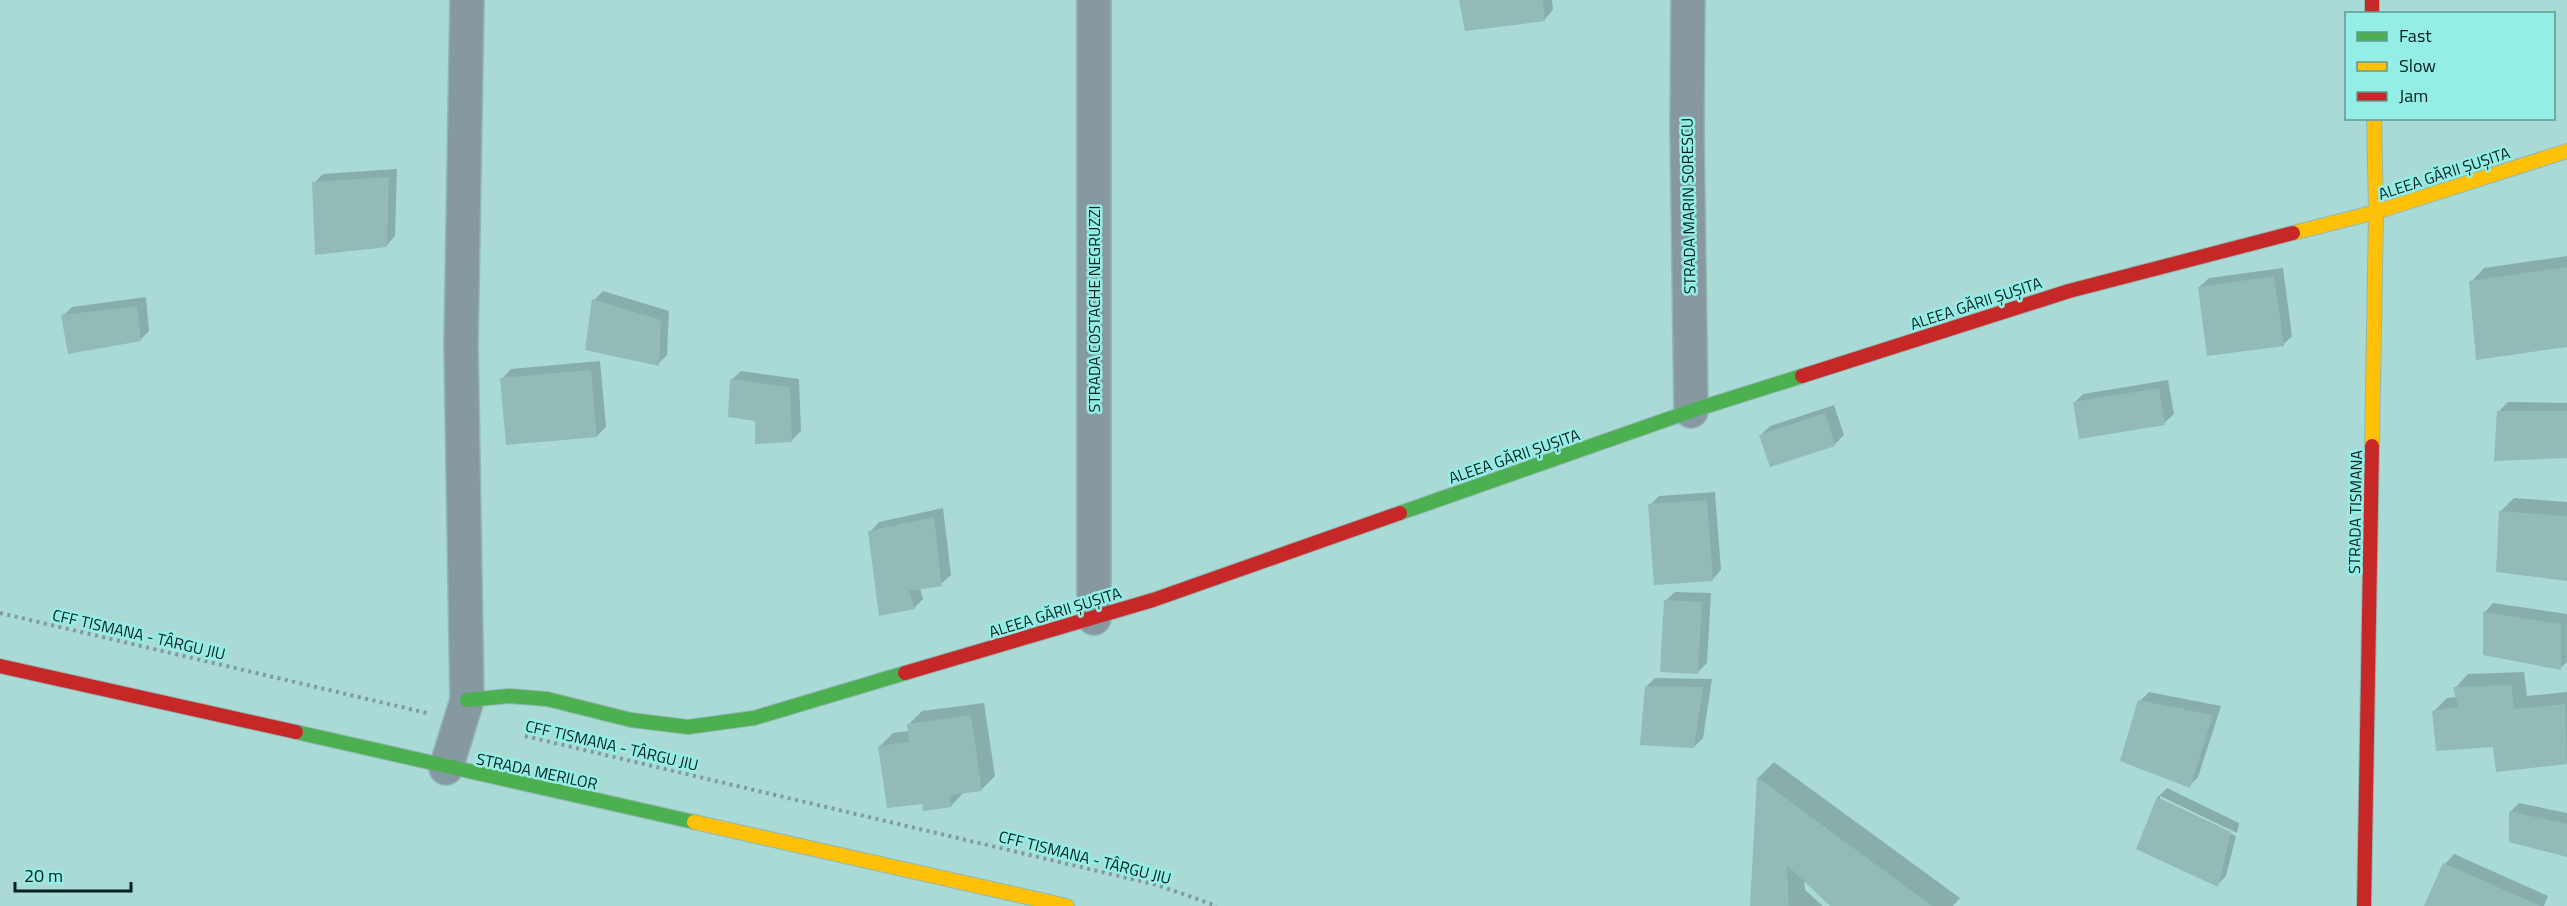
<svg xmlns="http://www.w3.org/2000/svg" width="2567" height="906" viewBox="0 0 2567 906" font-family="'Titillium Web',sans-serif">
<rect width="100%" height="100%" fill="#a9dad5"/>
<g fill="#0003">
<polygon points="1461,0 1552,0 1553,10 1544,20"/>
<polygon points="397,169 395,236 386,246 314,183 323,174"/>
<polygon points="2567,256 2567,345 2471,282 2484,268"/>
<polygon points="2283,268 2292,336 2283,345 2199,287 2209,278"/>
<polygon points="603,291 669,311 667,355 658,364 594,300"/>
<polygon points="146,297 149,331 140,340 63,316 72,307"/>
<polygon points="600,361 606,427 597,436 502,379 511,369"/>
<polygon points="741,371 799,379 801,431 792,440 757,420 731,380"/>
<polygon points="2168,380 2174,414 2164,423 2074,403 2083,394"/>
<polygon points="2508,402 2567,403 2567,457 2498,412"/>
<polygon points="1834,405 1844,435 1835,444 1771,466 1761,435 1770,426"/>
<polygon points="1715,492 1721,570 1712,580 1650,505 1659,496"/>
<polygon points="2514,498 2567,502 2567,579 2501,511"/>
<polygon points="943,508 951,575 941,584 920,588 923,599 914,608 870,532 879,522"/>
<polygon points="1675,592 1711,593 1707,663 1698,672 1665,601"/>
<polygon points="2493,603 2567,614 2567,662 2560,668 2484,613"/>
<polygon points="2524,672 2527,696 2567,692 2567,762 2495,746 2433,712 2447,698 2457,697 2455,688 2468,674"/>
<polygon points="1655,678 1712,679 1703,738 1694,747 1646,687"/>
<polygon points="2149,692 2221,706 2198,777 2189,786 2140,701"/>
<polygon points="984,703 995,776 981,790 964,792 951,806 923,802 880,746 893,733 909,731 908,725 922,711"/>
<polygon points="1774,762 1960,898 1953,906 1833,906 1804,879 1805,890 1823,906 1751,906 1758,778"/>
<polygon points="2167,788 2239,823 2237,833 2160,796 2160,800 2236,836 2226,876 2217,885 2138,848 2158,797"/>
<polygon points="2519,803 2567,813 2567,855 2510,812"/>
<polygon points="2454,854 2548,896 2544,906 2426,906 2445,864"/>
</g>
<g fill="#92bab6">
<polygon points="1459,0 1543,0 1545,21 1465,31"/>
<polygon points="389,177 387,247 315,255 312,182"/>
<polygon points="2567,267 2567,347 2476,360 2469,281"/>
<polygon points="2274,276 2284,346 2207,356 2198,287"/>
<polygon points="592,299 661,320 659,366 585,350"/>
<polygon points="137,306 141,341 68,354 61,315"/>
<polygon points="591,370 597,437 506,445 500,378"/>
<polygon points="730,379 790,387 792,442 755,444 755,421 728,417"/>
<polygon points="2159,388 2165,425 2079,439 2073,402"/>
<polygon points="2497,411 2567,411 2567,458 2494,461"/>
<polygon points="1825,413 1835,446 1770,467 1759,435"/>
<polygon points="1707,500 1713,581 1654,585 1648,504"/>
<polygon points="2499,511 2567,516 2567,581 2496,572"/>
<polygon points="934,517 942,586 909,591 915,609 879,616 868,531"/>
<polygon points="1664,600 1702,602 1698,674 1660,672"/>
<polygon points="2483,612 2561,624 2561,670 2483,655"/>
<polygon points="2511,685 2514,709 2565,704 2567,764 2496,772 2493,747 2436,751 2432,711 2458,707 2453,687"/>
<polygon points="1645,686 1703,687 1694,748 1640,745"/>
<polygon points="2138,700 2213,715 2190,788 2120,761"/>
<polygon points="971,715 982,791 950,795 952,807 923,811 922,804 887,808 878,746 909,742 907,724"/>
<polygon points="1757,777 1932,906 1830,906 1787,865 1789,906 1750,906"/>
<polygon points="2157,797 2231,832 2218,887 2136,849"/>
<polygon points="2509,811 2567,824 2567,857 2509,842"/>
<polygon points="2443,863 2541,906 2424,906"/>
</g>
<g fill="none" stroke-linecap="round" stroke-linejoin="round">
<g stroke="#93b8b4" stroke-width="36">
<g id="street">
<polyline points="1688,0 1687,130 1691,411"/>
<polyline points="1094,618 1094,0"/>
<polyline points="446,768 467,700 461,344 467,0"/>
</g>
</g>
<g stroke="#93b8b4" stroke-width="16">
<g id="fast">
<polyline points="1400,513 1691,411 1802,376"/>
<polyline points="467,700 509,696 547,699 631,720 688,727 754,718 905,673"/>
<polyline points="296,732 694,822"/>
</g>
</g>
<g stroke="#93b8b4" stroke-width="16">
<g id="slow">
<polyline points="2293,233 2376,212 2567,151"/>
<polyline points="2372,446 2376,212 2374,118"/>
<polyline points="694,822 1067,906"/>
</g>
</g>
<g stroke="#93b8b4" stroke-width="16">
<g id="jam">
<polyline points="2372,0 2372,14"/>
<polyline points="1802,376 2069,291 2293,233"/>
<polyline points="0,666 296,732"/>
<polyline points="905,673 1153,600 1400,513"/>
<polyline points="2364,906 2372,446"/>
</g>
</g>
<g stroke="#819a9e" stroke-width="4" stroke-dasharray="3 4.5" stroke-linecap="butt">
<polyline points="0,613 427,713"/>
<polyline points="525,736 1157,885 1217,906"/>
</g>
<use href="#street" stroke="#8698a0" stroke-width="33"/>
<use href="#fast" stroke="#4caf50" stroke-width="14"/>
<use href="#slow" stroke="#ffc107" stroke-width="14"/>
<use href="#jam" stroke="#c62828" stroke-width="14"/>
</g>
<g text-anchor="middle" stroke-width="5" stroke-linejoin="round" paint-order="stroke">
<g font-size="16" fill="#03201e" stroke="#95eee6">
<text transform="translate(2444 173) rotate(-18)" y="6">ALEEA GĂRII ȘUȘITA</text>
<text transform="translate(1688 206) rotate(-91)" y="6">STRADA MARIN SORESCU</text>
<text transform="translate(1976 303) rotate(-18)" y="6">ALEEA GĂRII ȘUȘITA</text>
<text transform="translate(1094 309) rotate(-90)" y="6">STRADA COSTACHE NEGRUZZI</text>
<text transform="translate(1514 456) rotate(-19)" y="6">ALEEA GĂRII ȘUȘITA</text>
<text transform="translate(2355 512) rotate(-89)" y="6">STRADA TISMANA</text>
<text transform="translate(1055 612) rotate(-17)" y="6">ALEEA GĂRII ȘUȘITA</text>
<text transform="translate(139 634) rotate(13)" y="6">CFF TISMANA - TÂRGU JIU</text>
<text transform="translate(612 745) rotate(13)" y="6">CFF TISMANA - TÂRGU JIU</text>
<text transform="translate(537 771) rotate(12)" y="6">STRADA MERILOR</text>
<text transform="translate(1085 857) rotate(14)" y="6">CFF TISMANA - TÂRGU JIU</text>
</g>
</g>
<rect x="2345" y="12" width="210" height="108" fill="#95eee6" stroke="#5b9c96" stroke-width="1.5"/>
<rect x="2357" y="32" width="30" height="9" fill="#4caf50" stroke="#5b9c96" stroke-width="1.5"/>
<text x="2399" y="42" font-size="18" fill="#03201e">Fast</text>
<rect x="2357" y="62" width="30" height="9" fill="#ffc107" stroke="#5b9c96" stroke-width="1.5"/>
<text x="2399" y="72" font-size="18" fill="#03201e">Slow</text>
<rect x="2357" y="92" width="30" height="9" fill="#c62828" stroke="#5b9c96" stroke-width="1.5"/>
<text x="2399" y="102" font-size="18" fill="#03201e">Jam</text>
<path d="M15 882v9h116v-9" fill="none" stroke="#03201e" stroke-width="3"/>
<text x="24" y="882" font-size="18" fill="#03201e" stroke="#95eee6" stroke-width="4.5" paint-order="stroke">20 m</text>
</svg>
